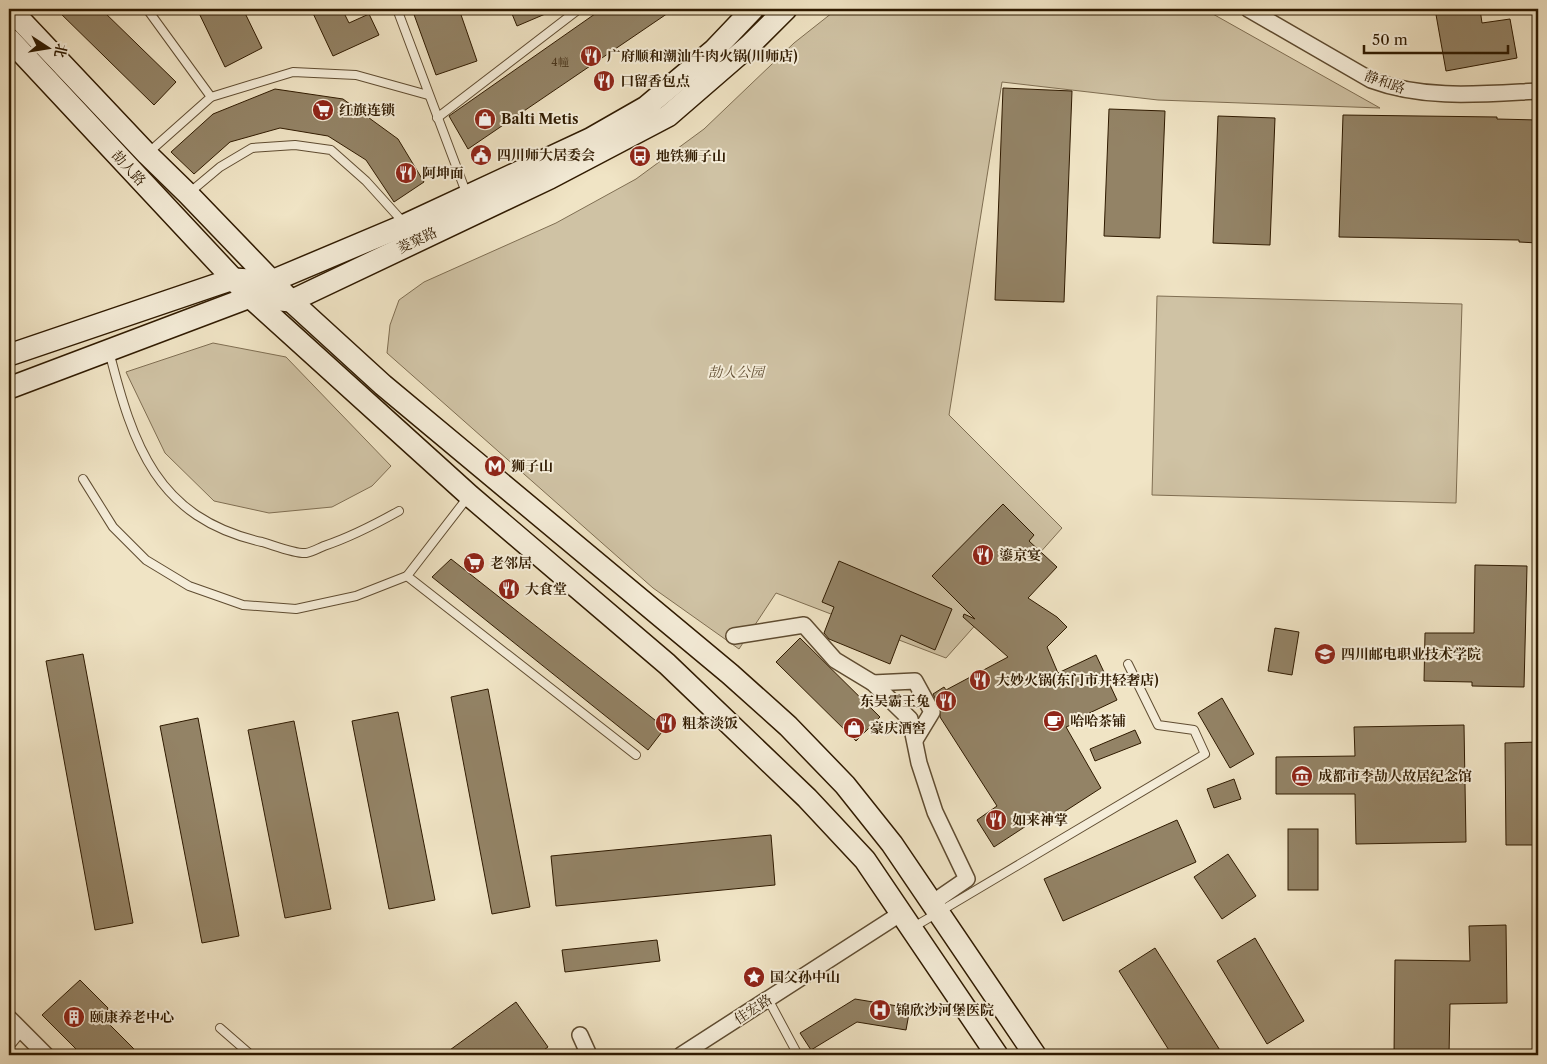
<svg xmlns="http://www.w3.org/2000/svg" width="1547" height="1064" viewBox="0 0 1547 1064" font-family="'Libre Caslon Text','Noto Serif SC',serif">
<rect width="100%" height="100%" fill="#f0e4c5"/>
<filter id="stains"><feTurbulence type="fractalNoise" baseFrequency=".004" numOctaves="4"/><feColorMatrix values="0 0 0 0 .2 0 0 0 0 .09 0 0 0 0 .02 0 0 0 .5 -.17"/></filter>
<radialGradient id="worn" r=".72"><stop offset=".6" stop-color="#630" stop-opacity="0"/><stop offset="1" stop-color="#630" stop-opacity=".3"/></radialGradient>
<g fill="#cfc2a4" stroke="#7f6e52">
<polygon points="837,9 1204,9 1380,108 1158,100 1002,82 949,415 1062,528 946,658 776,593 739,649 653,588 387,353 390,325 399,300 424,282 556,223 636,179 704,129 794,43"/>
<polygon points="1157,296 1462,304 1456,503 1152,495"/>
<polygon points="213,343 286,357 391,466 372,486 332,507 269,513 214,501 165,453 126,372"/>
</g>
<g fill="#938366" stroke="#2f1a00">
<polygon points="56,9 101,9 176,82 154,105"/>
<polygon points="197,9 243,9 262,48 225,67"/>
<polygon points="311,9 342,9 349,23 369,14 379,35 333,56"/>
<polygon points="412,9 459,9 477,61 436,75"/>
<polygon points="510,9 557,9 517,26"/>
<polygon points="602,9 674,9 468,149 449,116"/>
<polygon points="1435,9 1480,9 1482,23 1510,19 1517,58 1446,71"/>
<polygon points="1003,88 1072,91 1064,302 995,300"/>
<polygon points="275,89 343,99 398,139 424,182 394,202 366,160 328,136 280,128 230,142 194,174 171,152 213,114"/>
<polygon points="1109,109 1165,111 1160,238 1104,236"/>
<polygon points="1343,115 1497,117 1497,119 1538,120 1538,243 1519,242 1519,240 1339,237"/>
<polygon points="1218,116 1275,118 1270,245 1213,243"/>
<polygon points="1003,504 1034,535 1029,541 1057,567 1028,598 1057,617 1067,627 1047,647 1058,673 1096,655 1117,700 1081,717 1083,720 1066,727 1101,788 1053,819 1049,811 994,847 977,820 997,806 940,717 940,708 933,694 944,687 946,690 1008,657 963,617 964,614 975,619 932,576"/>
<polygon points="451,559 665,728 648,750 432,577"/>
<polygon points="839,561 952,609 935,650 901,635 890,664 829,639 824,633 834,607 822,602"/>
<polygon points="1475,565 1527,566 1524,687 1472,686 1472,682 1424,681 1425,633 1474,633"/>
<polygon points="1275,628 1299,632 1292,675 1268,671"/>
<polygon points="800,638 880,717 856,741 776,662"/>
<polygon points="83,654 133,923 95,930 46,661"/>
<polygon points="488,689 530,907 492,914 451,697"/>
<polygon points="1222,698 1254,754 1230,768 1198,713"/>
<polygon points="398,712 435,900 389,909 352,721"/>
<polygon points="198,718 239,936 202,943 160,726"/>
<polygon points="294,721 331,909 285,918 248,730"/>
<polygon points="1464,725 1466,842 1356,844 1355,794 1276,794 1276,757 1355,756 1354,727"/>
<polygon points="1135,730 1141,743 1095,761 1090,749"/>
<polygon points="1538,742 1538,845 1506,845 1505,743"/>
<polygon points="1234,779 1241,799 1214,808 1207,789"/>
<polygon points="1177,820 1196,862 1063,921 1044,879"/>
<rect x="1288" y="829" width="30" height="61"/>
<polygon points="771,835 775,885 556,906 551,856"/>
<polygon points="1228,854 1256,896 1222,919 1194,877"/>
<polygon points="1506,925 1507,1003 1450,1004 1449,1055 1394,1055 1395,960 1470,961 1469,926"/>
<polygon points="1255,938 1304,1021 1267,1044 1217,961"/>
<polygon points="657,940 660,961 565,972 562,950"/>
<polygon points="1155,948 1223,1055 1172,1055 1119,971"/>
<polygon points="80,980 108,1008 104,1019 140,1055 82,1055 42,1015"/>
<polygon points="855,999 910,1008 906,1030 857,1022 811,1050 800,1033"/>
<polygon points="516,1002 548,1047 537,1055 443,1055"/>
</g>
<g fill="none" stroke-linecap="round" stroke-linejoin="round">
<g stroke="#5f4c31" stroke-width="10">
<g id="lane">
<polyline points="147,9 211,97"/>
<polyline points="397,9 467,195"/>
<polyline points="437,118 579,9"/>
<polyline points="148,153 211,97 293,72 356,75 428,95"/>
<polyline points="189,193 220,167 252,148 295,145 331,150 366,181 404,223"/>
<path d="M109,351C133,445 156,518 262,542C273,545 295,554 306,553C312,552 319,548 324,546C351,537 374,525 399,511"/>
<polyline points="83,479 113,527 146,560 189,586 243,605 296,609 356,596 407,576"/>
<polyline points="468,497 407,576 636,755"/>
<polyline points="912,928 1205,754 1194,730 1158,725 1128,664"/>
<polyline points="768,999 798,1055"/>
<polyline points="220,1028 251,1055"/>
<polyline points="9,1047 22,1031"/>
</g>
</g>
<g stroke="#5f4c31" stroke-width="18">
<g id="street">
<path d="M1248,9L1371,80C1425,100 1482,94 1538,91"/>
<polyline points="734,636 804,625 835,660 873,683 910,719 919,763 935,812 967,879 932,903"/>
<polyline points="873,683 915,681 932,712 915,740"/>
<polyline points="9,1018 46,1055"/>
<polyline points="580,1035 589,1055"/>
<polyline points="681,1055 900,914"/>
</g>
</g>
<g stroke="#2f1a00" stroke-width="24">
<g id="secondary">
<polyline points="10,9 147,154 188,194 291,301 383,385 730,674 788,726 845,785 892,844 1035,1055"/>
<polyline points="9,39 250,297 470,496 667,664 807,798 865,860 997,1055"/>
<polyline points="9,355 233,279 272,281 405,225 590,139 646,107 714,50 753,9"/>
<polyline points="9,388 250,297 291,301 550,178 668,116 750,45 786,9"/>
</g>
</g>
<use href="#lane" stroke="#f5edd9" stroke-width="8"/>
<use href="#street" stroke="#f5edd9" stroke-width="15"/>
<use href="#secondary" stroke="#f5edd9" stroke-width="21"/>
</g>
<defs>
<g id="restaurant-disc" transform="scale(1.125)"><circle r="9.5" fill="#8f2418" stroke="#f5edd9"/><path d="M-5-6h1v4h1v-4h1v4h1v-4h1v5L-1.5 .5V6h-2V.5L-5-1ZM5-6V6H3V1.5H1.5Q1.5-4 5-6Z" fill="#fff"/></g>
<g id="supermarket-disc" transform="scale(1.125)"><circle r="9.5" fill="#8f2418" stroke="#f5edd9"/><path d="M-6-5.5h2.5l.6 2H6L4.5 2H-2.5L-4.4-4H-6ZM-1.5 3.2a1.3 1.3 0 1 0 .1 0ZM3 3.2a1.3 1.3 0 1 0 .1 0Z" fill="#fff"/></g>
<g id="shop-disc" transform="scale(1.125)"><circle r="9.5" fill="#8f2418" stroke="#f5edd9"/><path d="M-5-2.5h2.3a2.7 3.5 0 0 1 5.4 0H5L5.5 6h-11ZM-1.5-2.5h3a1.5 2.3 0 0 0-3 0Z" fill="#fff"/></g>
<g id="civic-disc" transform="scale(1.125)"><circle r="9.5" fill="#8f2418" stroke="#f5edd9"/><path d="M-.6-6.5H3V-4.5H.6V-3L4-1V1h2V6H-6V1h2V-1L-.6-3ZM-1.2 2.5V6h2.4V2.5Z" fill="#fff"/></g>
<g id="bus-disc" transform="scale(1.125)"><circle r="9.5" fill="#8f2418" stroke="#f5edd9"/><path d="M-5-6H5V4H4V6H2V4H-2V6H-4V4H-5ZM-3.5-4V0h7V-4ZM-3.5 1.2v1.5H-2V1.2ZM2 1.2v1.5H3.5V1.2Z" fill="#fff"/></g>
<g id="metro-disc" transform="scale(1.125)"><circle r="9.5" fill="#8f2418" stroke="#f5edd9"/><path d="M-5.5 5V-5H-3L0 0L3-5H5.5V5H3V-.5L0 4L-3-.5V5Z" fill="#fff"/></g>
<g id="university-disc" transform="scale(1.125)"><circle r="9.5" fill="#8f2418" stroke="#f5edd9"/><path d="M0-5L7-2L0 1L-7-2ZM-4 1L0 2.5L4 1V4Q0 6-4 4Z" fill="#fff"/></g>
<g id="cafe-disc" transform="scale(1.125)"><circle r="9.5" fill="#8f2418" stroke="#f5edd9"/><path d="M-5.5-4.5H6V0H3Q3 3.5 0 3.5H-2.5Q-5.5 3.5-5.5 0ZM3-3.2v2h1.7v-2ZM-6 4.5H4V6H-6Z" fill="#fff"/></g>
<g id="museum-disc" transform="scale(1.125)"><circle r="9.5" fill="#8f2418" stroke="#f5edd9"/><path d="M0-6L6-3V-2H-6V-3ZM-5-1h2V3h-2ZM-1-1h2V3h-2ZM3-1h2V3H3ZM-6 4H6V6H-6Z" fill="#fff"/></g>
<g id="sight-disc" transform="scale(1.125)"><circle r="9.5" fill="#8f2418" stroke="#f5edd9"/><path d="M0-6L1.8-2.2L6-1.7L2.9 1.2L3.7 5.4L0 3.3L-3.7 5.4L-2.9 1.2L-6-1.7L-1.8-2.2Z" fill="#fff"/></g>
<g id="hospital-disc" transform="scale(1.125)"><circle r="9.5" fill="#8f2418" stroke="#f5edd9"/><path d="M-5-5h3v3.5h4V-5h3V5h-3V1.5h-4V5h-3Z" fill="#fff"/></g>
<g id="building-disc" transform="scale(1.125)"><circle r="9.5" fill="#8f2418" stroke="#f5edd9"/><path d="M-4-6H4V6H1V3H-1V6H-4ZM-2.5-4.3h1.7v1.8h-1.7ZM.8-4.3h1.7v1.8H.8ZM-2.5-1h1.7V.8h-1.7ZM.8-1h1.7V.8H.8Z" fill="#fff"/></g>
</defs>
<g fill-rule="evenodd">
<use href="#restaurant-disc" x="591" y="56"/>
<use href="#restaurant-disc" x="604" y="81"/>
<use href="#supermarket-disc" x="323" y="110"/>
<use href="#shop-disc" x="485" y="119"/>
<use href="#civic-disc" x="481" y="155"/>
<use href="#bus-disc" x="640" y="156"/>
<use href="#restaurant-disc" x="406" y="173"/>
<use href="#metro-disc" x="495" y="466"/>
<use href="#restaurant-disc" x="983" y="555"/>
<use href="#supermarket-disc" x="474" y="563"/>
<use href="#restaurant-disc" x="509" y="589"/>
<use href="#university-disc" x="1325" y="654"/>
<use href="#restaurant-disc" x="980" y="680"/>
<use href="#restaurant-disc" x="946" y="701"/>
<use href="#cafe-disc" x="1054" y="721"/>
<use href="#restaurant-disc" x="666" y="723"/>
<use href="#shop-disc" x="854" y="728"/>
<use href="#museum-disc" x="1302" y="776"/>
<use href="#restaurant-disc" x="996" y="820"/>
<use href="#sight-disc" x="754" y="977"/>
<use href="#hospital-disc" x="880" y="1010"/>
<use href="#building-disc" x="74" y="1017"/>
</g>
<g text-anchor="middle" stroke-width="4" stroke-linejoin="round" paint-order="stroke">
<g font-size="11" fill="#48341a">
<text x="560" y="66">4幢</text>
</g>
<g font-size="14" font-weight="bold" fill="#2f1a00" stroke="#f5edd9" text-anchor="start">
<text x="607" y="61">广府顺和潮汕牛肉火锅(川师店)</text>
<text x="620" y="86">口留香包点</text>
<text x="339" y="115">红旗连锁</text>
<text x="501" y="124">Balti Metis</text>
<text x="497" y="160">四川师大居委会</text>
<text x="656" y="161">地铁狮子山</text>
<text x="422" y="178">阿坤面</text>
<text x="511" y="471">狮子山</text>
<text x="999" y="560">鎏京宴</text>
<text x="490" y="568">老邻居</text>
<text x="525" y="594">大食堂</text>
<text x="1341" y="659">四川邮电职业技术学院</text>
<text x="996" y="685">大妙火锅(东门市井轻奢店)</text>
<text x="930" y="706" text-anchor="end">东吴霸王兔</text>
<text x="1070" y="726">哈哈茶铺</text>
<text x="682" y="728">粗茶淡饭</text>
<text x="870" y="733">豪庆酒窖</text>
<text x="1318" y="781">成都市李劼人故居纪念馆</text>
<text x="1012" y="825">如来神掌</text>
<text x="770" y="982">国父孙中山</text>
<text x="896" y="1015">锦欣沙河堡医院</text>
<text x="90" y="1022">颐康养老中心</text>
</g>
<g font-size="14" fill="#2f1a00" stroke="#f5edd9">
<text transform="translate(1385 82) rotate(20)" y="5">静和路</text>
<text transform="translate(129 168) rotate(47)" y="5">劼人路</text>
<text transform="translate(417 240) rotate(-25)" y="5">菱窠路</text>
<text transform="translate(753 1009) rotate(-33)" y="5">佳宏路</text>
</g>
<g font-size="14" font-style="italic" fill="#5f4c31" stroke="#f5edd9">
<text x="736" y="377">劼人公园</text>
</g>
</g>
<rect width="1547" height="1064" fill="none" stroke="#f0e4c5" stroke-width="30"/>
<rect x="10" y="10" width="1527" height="1044" fill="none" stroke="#2f1a00" stroke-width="2.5"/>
<rect x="15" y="15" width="1517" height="1034" fill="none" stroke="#2f1a00"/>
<g transform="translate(48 48) rotate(102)" stroke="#f5edd9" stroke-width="4" paint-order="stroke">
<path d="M0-4L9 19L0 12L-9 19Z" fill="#2f1a00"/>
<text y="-8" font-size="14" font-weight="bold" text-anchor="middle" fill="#2f1a00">北</text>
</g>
<path d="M1364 45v8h144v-8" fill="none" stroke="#2f1a00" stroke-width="2.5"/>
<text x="1372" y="45" font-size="15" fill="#2f1a00" stroke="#f5edd9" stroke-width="4" paint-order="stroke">50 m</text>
<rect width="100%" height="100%" filter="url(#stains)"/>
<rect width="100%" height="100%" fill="url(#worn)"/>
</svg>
